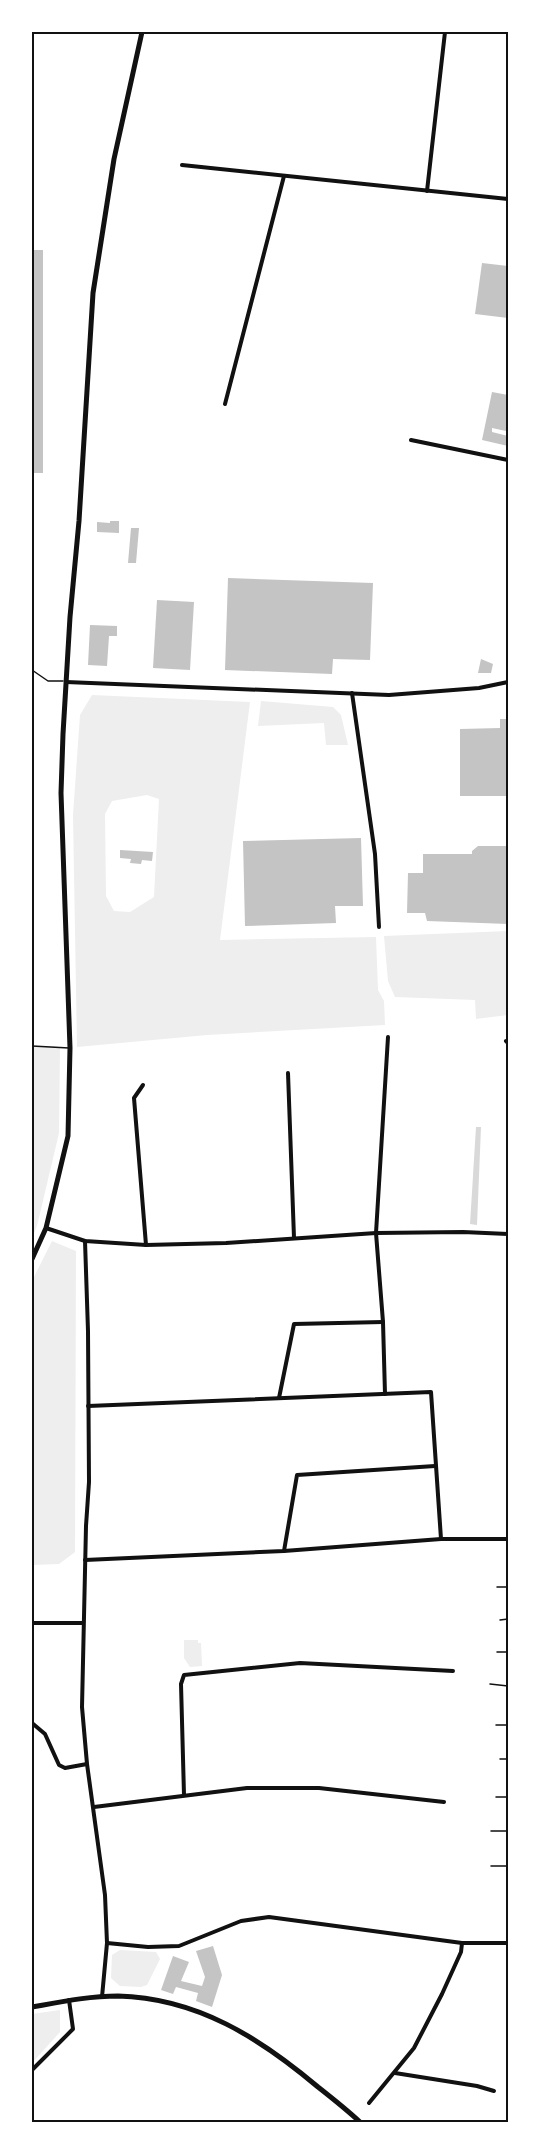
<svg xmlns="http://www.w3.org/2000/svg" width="540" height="2154" viewBox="0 0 540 2154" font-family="'IBM Plex Sans',sans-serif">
<rect width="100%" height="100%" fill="#fff"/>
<g fill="#eee" fill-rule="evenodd">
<path d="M92,695L250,702L220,940L376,937L378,990L384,1001L385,1025L207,1035L77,1047L73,815L80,715ZM147,795L159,799L154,897L130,912L114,911L106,896L105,814L112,801Z"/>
<polygon points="261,701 333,707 341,715 348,745 326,745 324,723 258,726"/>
<polygon points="508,931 508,1015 476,1019 475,1000 395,997 388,981 384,936"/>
<polygon points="32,1046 60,1047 59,1133 37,1226 32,1238"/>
<polygon points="52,1241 76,1251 75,1552 59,1564 32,1565 32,1281"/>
<polygon points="184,1640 198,1640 198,1643 201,1643 202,1666 190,1667 184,1658"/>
<polygon points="120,1950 156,1952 160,1959 147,1985 141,1987 120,1986 111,1978 112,1955"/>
<polygon points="60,2010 60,2032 32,2063 32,2014"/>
</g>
<polygon fill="#d9d9d9" points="476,1127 481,1127 477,1225 470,1224"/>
<g fill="#c4c4c4">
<rect x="32" y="250" width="11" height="223"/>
<polygon points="482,263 508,266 508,318 475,314"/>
<polygon points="492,392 508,395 508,420 506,431 492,428 492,432 508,436 508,446 482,440"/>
<polygon points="110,521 119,521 119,533 97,532 97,522 110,523"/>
<polygon points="131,528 139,528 136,563 128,563"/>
<polygon points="228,578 373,583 370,660 333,659 332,674 225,670"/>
<polygon points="157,600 194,602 190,670 153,668"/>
<polygon points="90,625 117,626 117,636 109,636 107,666 88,665"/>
<polygon points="481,659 493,664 491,673 478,673"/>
<polygon points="500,719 508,719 508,796 460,796 460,729 500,728"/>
<polygon points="361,838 363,906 335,906 336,923 245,926 243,841"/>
<polygon points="478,846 508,846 508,924 427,921 425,913 407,913 408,873 423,873 423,854 472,854 472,851"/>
<polygon points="120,850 153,852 152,861 142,860 141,864 130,863 131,859 120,858"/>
<polygon points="213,1946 222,1975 212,2007 196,2001 198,1993 176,1987 173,1994 161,1990 173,1956 189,1962 181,1981 202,1986 205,1977 196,1951"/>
</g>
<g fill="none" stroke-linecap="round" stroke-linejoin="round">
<g stroke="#111" stroke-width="1.5">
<polyline points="497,1587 508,1587"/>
<polyline points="500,1620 508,1619"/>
<polyline points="497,1652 508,1652"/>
<polyline points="490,1684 508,1686"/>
<polyline points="496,1725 508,1725"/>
<polyline points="500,1759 508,1759"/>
<polyline points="496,1797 508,1797"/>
<polyline points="491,1831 508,1831"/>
<polyline points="491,1866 508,1866"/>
</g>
<g stroke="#111" stroke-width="1.5">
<polyline points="32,670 48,681 63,681"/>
<polyline points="32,1046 69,1048"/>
</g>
<g stroke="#111" stroke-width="4">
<polyline points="182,165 508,199"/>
<polyline points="427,191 445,32"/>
<polyline points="225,404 284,176"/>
<polyline points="411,440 508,460"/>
<polyline points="66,682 389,695 479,688 508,682"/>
<polyline points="352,693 375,854 379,927"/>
<polyline points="506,1041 508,1043"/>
<polyline points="288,1073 294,1238"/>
<polyline points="508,1074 508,1081"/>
<polyline points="143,1085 134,1098 146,1245"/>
<polyline points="46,1228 85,1241 146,1245 226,1243 376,1233 463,1232 508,1234"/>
<polyline points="85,1241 88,1331 89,1482 86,1526 82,1707 87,1764 105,1895 107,1943 102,1997"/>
<polyline points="385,1394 383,1322 376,1233 388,1037"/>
<polyline points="279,1398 294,1324 383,1322"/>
<polyline points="88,1406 431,1392 441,1539"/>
<polyline points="284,1551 297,1475 435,1466"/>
<polyline points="85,1560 284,1551 441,1539 508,1539"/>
<polyline points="32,1623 83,1623"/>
<polyline points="32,1723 45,1734 59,1765 65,1768 87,1764"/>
<polyline points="184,1795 181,1684 184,1675 300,1663 453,1671"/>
<polyline points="94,1807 247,1788 319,1788 444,1802"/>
<polyline points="107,1943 148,1947 179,1946 241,1921 269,1917 462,1943 508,1943"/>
<polyline points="32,2070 73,2029 69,2000"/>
<polyline points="395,2073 477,2086 494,2091"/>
<polyline points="369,2103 414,2048 442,1994 461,1952 462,1943"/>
</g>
<g stroke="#111" stroke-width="5">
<polyline points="32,1259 46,1228 68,1136 70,1048 61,793 63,734 70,617 79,521 93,293 114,159 142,32"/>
<path d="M32,2007C60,2002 89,1996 118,1996C197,1998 260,2038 318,2087C332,2098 347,2110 360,2122"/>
</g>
</g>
<rect width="540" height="2154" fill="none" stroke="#ffffff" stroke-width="66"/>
<rect x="33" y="33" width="474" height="2088" fill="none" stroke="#111" stroke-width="2"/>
</svg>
